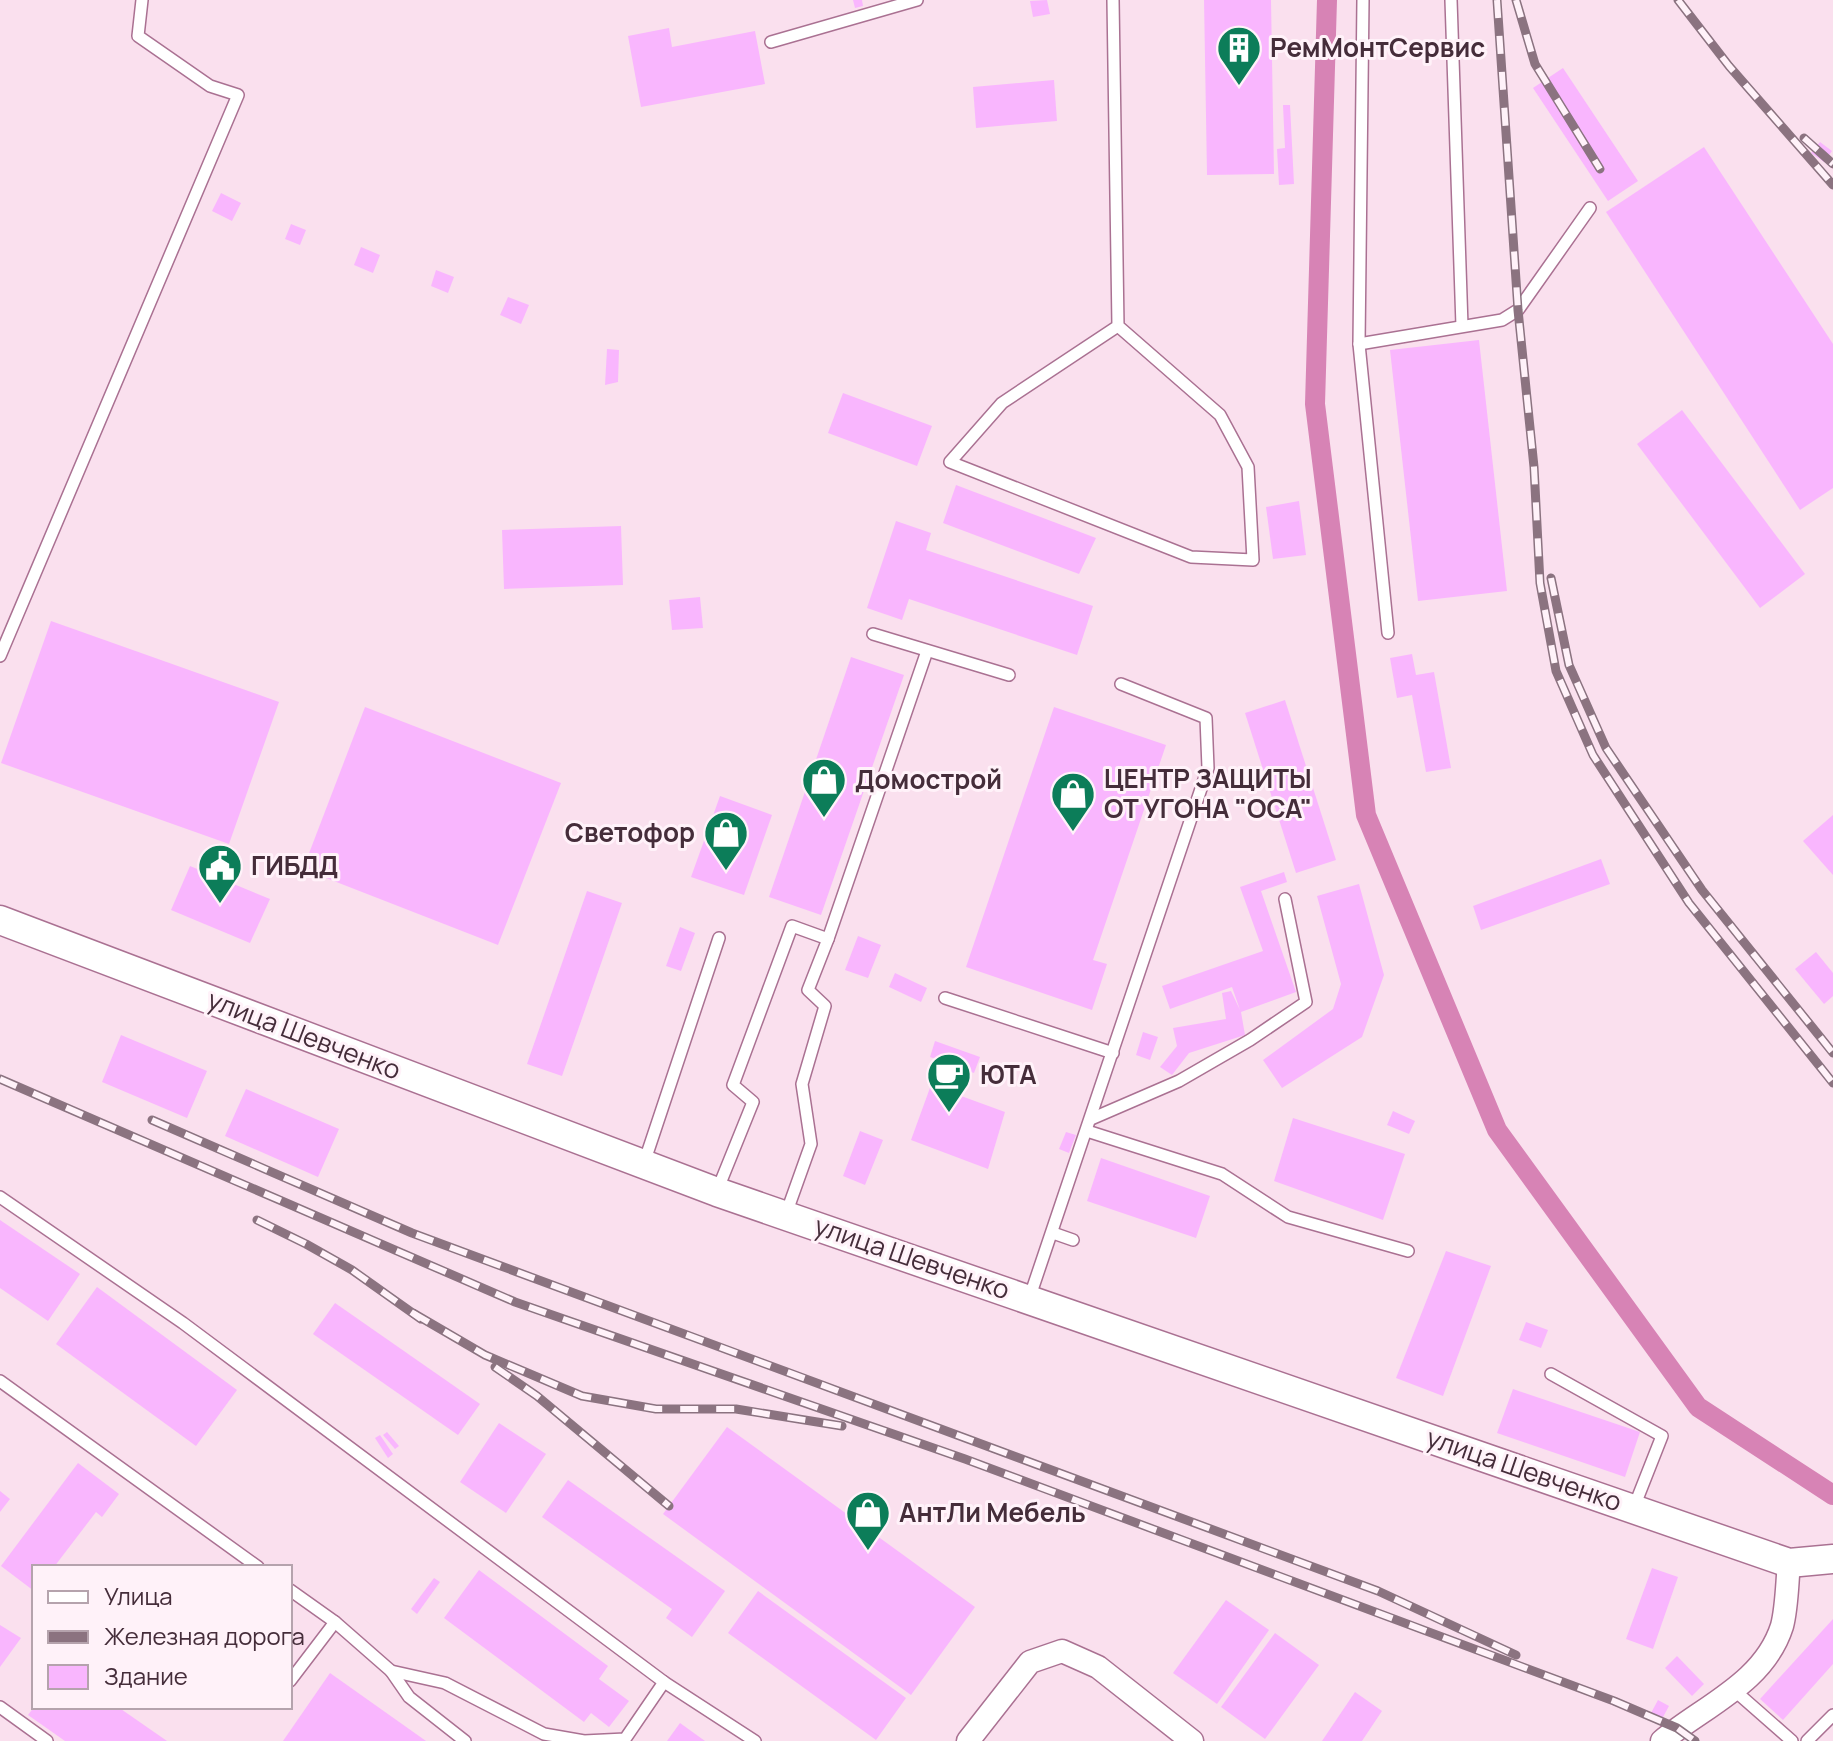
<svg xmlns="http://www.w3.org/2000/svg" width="1833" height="1741" viewBox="0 0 1833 1741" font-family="Manrope,sans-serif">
<rect width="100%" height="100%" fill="#fae0ee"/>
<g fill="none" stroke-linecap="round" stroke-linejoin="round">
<polyline stroke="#d783b5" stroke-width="20" points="1327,0 1315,404 1366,815 1497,1130 1698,1407 1833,1495"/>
</g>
<g fill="#f9b6fe">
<polygon points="853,0 862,0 863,6 855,8"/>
<polygon points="1047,0 1050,14 1033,17 1030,1"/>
<polygon points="1204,0 1271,0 1274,174 1207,175"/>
<polygon points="669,28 672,47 755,31 765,84 641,107 628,36"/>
<polygon points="1563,68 1638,181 1608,201 1533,88"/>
<polygon points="1054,80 1057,121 976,128 973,87"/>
<polygon points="1283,105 1290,105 1294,184 1279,185 1277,149 1285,148"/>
<polygon points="1820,142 1832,151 1824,162 1811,153"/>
<polygon points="1704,147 1833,344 1833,488 1800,510 1606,212"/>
<polygon points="221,193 241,203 232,221 212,211"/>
<polygon points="291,224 306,230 300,245 285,239"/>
<polygon points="361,247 380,255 373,273 354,265"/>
<polygon points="436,270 454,277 448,293 431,286"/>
<polygon points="508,297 529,305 521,324 500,315"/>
<polygon points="1479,340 1507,591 1418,601 1390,350"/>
<polygon points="607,349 619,350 618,382 605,385"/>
<polygon points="843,393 932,426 917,466 828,433"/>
<polygon points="1682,410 1805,574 1760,608 1637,444"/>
<polygon points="956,485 1096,538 1079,574 943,523"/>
<polygon points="1299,501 1306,555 1273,559 1266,507"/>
<polygon points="896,521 931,533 926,550 1093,606 1077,655 909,599 902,620 867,608"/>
<polygon points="621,526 623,585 504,589 502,530"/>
<polygon points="700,597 703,628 672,630 669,600"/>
<polygon points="51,621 279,702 229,844 1,763"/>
<polygon points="1412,654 1416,675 1434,672 1451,768 1426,772 1412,695 1397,698 1390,658"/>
<polygon points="851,657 904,675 821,915 769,897"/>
<polygon points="1285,700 1336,860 1296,873 1245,713"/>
<polygon points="365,707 561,783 498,945 303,869"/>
<polygon points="1054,707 1166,745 1093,960 1107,964 1092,1010 966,967"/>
<polygon points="720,796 772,815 744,895 691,877"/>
<polygon points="1833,815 1833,875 1803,841"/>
<polygon points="1601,859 1610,884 1481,930 1473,906"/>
<polygon points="190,866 270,899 250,943 171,910"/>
<polygon points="1284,872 1287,882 1261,891 1296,992 1241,1012 1245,1035 1189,1053 1172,1075 1160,1067 1177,1046 1173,1028 1226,1019 1222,993 1231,991 1240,1010 1232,987 1170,1009 1162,986 1263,951 1240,887"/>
<polygon points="1359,884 1384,975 1362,1037 1282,1088 1263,1060 1333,1009 1341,984 1317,896"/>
<polygon points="587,891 622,903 562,1076 527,1064"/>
<polygon points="680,927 695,933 681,971 666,966"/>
<polygon points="858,936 881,945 868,978 845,970"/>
<polygon points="1816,952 1833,973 1833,996 1824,1004 1795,969"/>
<polygon points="895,973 927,988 921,1002 889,987"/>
<polygon points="1143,1032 1158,1037 1150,1060 1136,1055"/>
<polygon points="121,1035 207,1071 187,1118 102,1082"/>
<polygon points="935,1041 980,1057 974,1073 930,1057"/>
<polygon points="931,1085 1005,1112 988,1169 911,1140"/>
<polygon points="246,1089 339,1129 318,1177 225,1136"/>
<polygon points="1393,1111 1415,1121 1409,1134 1387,1125"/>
<polygon points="1293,1118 1405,1154 1383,1220 1274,1181"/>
<polygon points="860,1131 883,1140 865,1185 843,1176"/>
<polygon points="1066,1132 1076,1135 1069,1153 1059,1149"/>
<polygon points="1101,1158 1210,1196 1196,1238 1087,1201"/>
<polygon points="0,1220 80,1274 48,1321 0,1288"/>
<polygon points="1446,1251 1491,1266 1443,1396 1396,1378"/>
<polygon points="97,1287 237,1390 196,1446 56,1344"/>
<polygon points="335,1303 480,1404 458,1435 313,1334"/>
<polygon points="1526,1322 1548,1330 1541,1348 1519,1340"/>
<polygon points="1513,1389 1640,1432 1625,1477 1497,1433"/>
<polygon points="499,1423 546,1454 506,1513 460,1482"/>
<polygon points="727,1427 975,1607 911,1695 663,1514"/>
<polygon points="387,1432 399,1446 395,1449 383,1435"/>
<polygon points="380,1435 393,1454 388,1458 375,1438"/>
<polygon points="78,1463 119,1494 102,1517 96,1512 54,1567 34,1567 34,1591 1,1566"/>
<polygon points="568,1480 725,1591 692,1637 666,1618 672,1609 542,1517"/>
<polygon points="0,1491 10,1499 0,1512"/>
<polygon points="1652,1568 1678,1577 1653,1649 1626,1639"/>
<polygon points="479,1570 608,1666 599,1679 629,1701 609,1727 591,1713 584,1722 444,1618"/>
<polygon points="434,1578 440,1582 417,1614 411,1609"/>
<polygon points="758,1591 906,1698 876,1740 728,1633"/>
<polygon points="1226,1600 1269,1630 1217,1704 1173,1673"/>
<polygon points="1833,1619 1833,1664 1783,1720 1760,1699"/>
<polygon points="0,1625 21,1638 0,1667"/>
<polygon points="1275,1633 1319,1665 1265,1739 1221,1707"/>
<polygon points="1677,1656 1704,1684 1692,1696 1665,1668"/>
<polygon points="330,1673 426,1741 283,1741"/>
<polygon points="1355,1692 1382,1711 1362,1741 1322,1741"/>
<polygon points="1658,1700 1669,1706 1662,1719 1651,1713"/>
<polygon points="34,1707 118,1707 167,1741 65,1741 28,1715"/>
<polygon points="680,1723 705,1741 667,1741"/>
</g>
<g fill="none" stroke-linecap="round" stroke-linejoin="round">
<g stroke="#aa7192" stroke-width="14">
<g id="service">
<polyline points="1113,0 1118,326 1220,415 1248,467 1253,560 1191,557 950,462 1002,403 1118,326"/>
<polyline points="1363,0 1359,344 1388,633"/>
<polyline points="1451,0 1462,326"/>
<polyline points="771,42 917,0"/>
<polyline points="1359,344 1502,320 1518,310 1590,208"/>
<polyline points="873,634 1009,675"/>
<polyline points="0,656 238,95 210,86 138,36 142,0"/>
<polyline points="828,939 927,651"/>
<polyline points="945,998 1113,1053"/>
<polyline points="1091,1119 1179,1081 1250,1040 1306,1002 1285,899"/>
<polyline points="1087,1131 1222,1174 1288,1217 1408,1251"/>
<polyline points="644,1163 719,938"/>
<polyline points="717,1191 753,1102 733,1085 792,926 828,939 808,990 825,1006 802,1084 811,1144 786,1214"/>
<polyline points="0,1197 183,1323 664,1682 755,1741"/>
<polyline points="1053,1233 1073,1240"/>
<polyline points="1029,1299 1208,768 1206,718 1121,684"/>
<polyline points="1551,1374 1662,1436 1634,1507"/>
<polyline points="0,1381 258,1567"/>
<polyline points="290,1590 335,1622 391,1671 445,1683 544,1734 584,1741 625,1739 664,1682"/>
<polyline points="391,1671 409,1697 465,1741"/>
<polyline points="290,1681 335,1622"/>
<polyline points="1734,1690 1792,1741"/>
<polyline points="0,1707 47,1741"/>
<polyline points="1807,1741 1833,1715"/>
</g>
</g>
<g stroke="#aa7192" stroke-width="25">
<g id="minor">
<polyline points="968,1741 1030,1662 1062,1651 1098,1667 1192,1741"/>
<path d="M1662,1741C1704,1706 1764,1683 1782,1626C1787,1607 1787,1583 1789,1563"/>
</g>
</g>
<g stroke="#aa7192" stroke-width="31">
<polyline id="tertiary" points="0,920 717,1192 1789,1563 1833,1559"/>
</g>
<use href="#service" stroke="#fff" stroke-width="11"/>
<use href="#minor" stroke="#fff" stroke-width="22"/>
<use href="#tertiary" stroke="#fff" stroke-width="28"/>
<g stroke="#8b7380" stroke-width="9">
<g id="rail">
<polyline points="1497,0 1518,310 1534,467 1540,583 1556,671 1593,755 1689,903 1833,1083"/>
<polyline points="1516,0 1535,64 1600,169"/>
<polyline points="1678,0 1729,66 1833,185"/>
<polyline points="1804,138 1833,164"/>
<polyline points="1551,578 1569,665 1606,748 1702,890 1833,1053"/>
<polyline points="0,1079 515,1302 965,1459 1614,1701 1677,1728 1695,1741"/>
<polyline points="152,1120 412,1233 1378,1591 1516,1655"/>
<polyline points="257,1220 306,1244 352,1270 421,1319"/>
<polyline points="413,1313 485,1355 582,1396 656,1409 736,1409 842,1426"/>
<polyline points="495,1367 537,1396 669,1506"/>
</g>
</g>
<use href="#rail" stroke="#fff2f9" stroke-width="6" stroke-dasharray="18" stroke-linecap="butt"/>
</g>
<defs>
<g id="building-pin" transform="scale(2.3)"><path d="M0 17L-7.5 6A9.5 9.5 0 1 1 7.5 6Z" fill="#0c7d59" stroke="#fff2f9"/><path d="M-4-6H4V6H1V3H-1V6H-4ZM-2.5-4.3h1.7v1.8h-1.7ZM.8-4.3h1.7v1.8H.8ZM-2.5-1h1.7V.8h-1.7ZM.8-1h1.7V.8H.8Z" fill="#fff"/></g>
<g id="shop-pin" transform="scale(2.3)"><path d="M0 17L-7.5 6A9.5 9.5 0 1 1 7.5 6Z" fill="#0c7d59" stroke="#fff2f9"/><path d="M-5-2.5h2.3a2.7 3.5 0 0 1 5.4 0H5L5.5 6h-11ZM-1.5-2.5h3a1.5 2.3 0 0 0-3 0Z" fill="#fff"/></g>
<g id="civic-pin" transform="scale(2.3)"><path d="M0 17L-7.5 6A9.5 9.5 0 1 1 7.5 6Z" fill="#0c7d59" stroke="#fff2f9"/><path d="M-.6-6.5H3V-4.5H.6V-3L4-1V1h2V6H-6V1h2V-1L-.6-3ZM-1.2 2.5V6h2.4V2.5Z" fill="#fff"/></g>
<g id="cafe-pin" transform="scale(2.3)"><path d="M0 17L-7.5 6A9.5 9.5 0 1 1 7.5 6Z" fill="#0c7d59" stroke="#fff2f9"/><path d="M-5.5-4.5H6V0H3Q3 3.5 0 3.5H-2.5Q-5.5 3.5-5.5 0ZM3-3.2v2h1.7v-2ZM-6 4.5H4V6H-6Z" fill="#fff"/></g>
</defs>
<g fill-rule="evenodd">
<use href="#building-pin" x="1239" y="48"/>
<use href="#shop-pin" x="824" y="780"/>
<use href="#shop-pin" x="1073" y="794"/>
<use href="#shop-pin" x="726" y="833"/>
<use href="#civic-pin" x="220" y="866"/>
<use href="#cafe-pin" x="949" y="1075"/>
<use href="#shop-pin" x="868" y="1513"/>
</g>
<g text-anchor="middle" stroke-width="6" stroke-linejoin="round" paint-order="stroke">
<g font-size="26" font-weight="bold" fill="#452d3a" stroke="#fff2f9" text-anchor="start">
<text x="1270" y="57">РемМонтСервис</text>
<text x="1104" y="788">ЦЕНТР ЗАЩИТЫ<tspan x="1104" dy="30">ОТ УГОНА "ОСА"</tspan></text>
<text x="855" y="789">Домострой</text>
<text x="695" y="842" text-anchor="end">Светофор</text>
<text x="251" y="875">ГИБДД</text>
<text x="980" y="1084">ЮТА</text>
<text x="899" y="1522">АнтЛи Мебель</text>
</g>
<g font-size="26" fill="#452d3a" stroke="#fff2f9">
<text transform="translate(304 1035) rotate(21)" y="9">улица Шевченко</text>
<text transform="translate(912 1258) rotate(19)" y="9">улица Шевченко</text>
<text transform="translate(1524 1470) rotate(19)" y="9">улица Шевченко</text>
</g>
</g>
<rect x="32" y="1565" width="260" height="144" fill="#fff2f9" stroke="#b5a3ad" stroke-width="2"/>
<rect x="48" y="1591" width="40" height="12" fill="#ffffff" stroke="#b5a3ad" stroke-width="2"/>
<text x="104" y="1605" font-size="24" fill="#452d3a">Улица</text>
<rect x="48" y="1631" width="40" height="12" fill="#8b7380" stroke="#b5a3ad" stroke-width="2"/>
<text x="104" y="1645" font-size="24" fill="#452d3a">Железная дорога</text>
<rect x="48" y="1665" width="40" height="24" fill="#f9b6fe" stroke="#b5a3ad" stroke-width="2"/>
<text x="104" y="1685" font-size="24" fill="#452d3a">Здание</text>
</svg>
